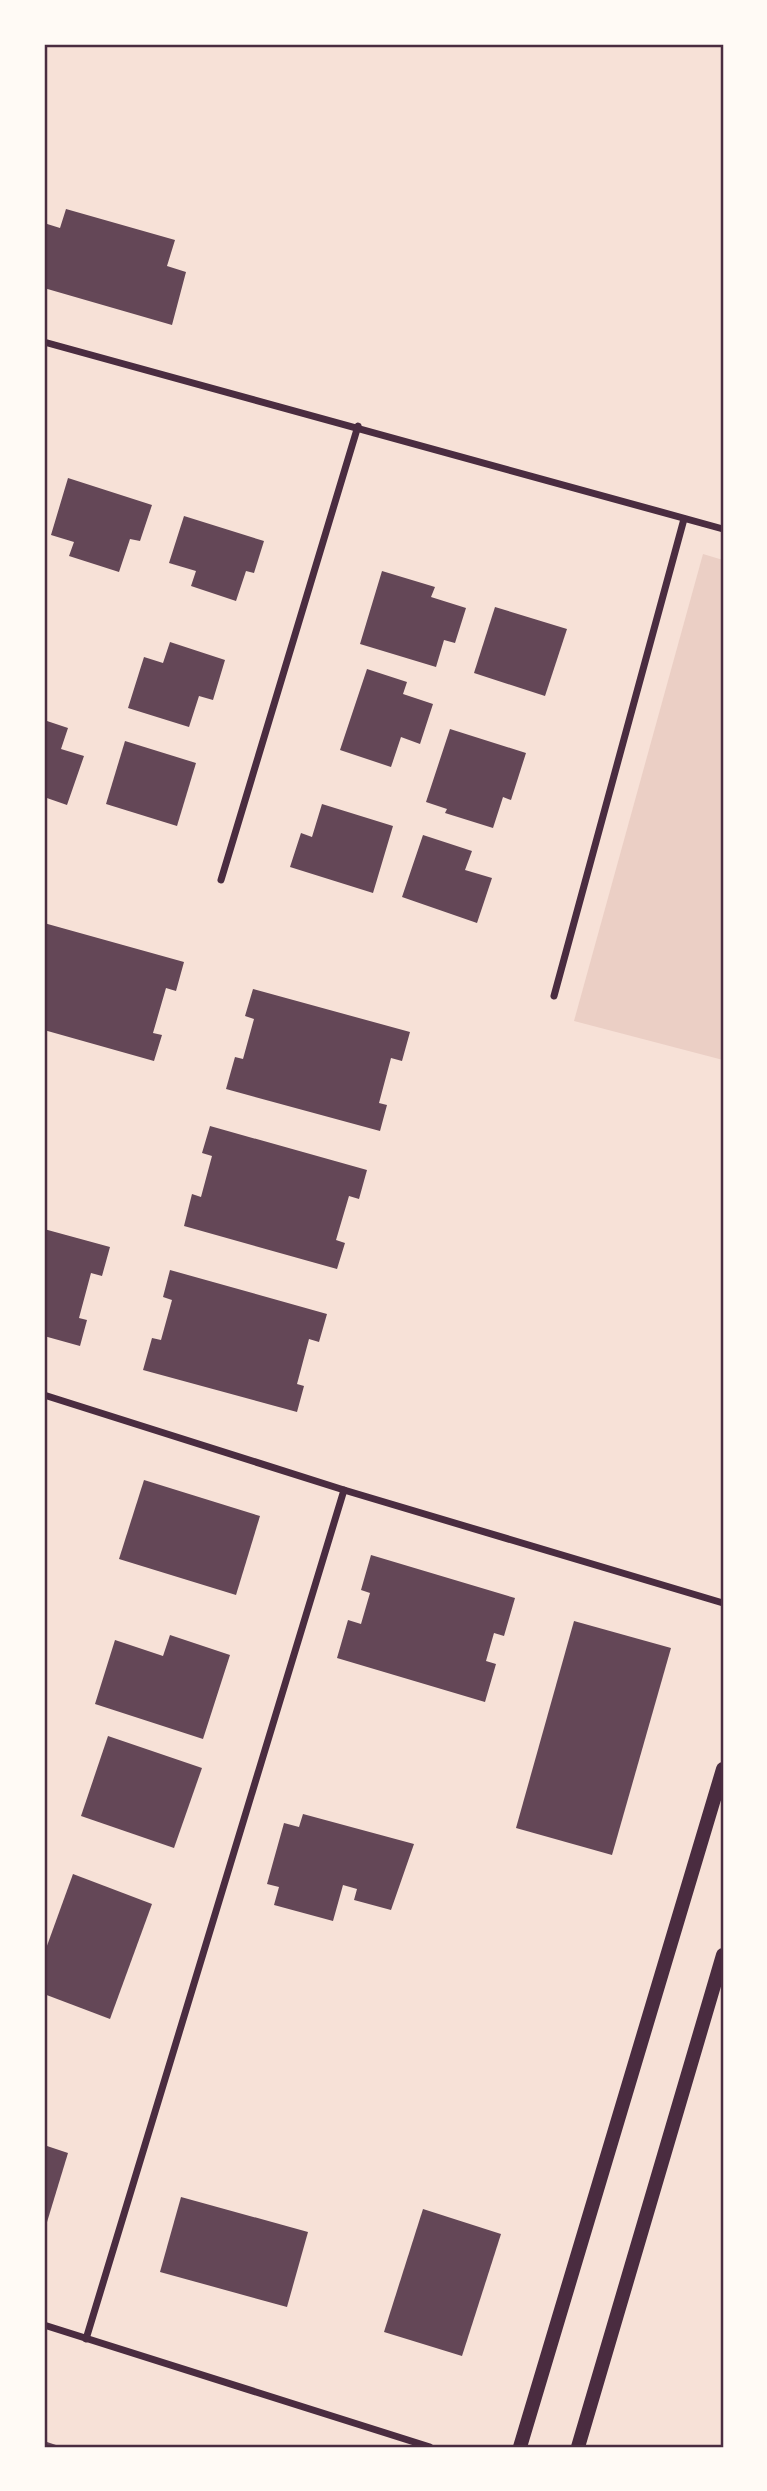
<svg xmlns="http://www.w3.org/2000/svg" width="767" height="2491" viewBox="0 0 767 2491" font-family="'Open Sans',sans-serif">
<rect width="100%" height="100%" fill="#f7e1d7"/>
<polygon fill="#ebcfc5" points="703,554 723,560 723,1060 574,1021"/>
<g fill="#644757">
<polygon points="66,209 175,240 167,266 186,272 172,325 44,288 44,223 60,228"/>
<polygon points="68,478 152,505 140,541 130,539 119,572 69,556 74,542 51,535"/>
<polygon points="184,516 264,541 254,573 246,571 236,601 191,586 196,571 169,563"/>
<polygon points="382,571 435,587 431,597 466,608 455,643 444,640 436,667 360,644"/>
<polygon points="495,607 567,629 545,696 474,673"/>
<polygon points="170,642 225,660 213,700 199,696 189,727 128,708 144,657 163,663"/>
<polygon points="367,669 407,682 403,694 433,704 420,744 401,737 391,767 340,750"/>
<polygon points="44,720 68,728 61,749 84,756 67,805 44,797"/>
<polygon points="450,729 526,753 511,800 503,797 493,828 445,813 447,809 426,802"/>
<polygon points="125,741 196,763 177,826 106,804"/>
<polygon points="322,804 393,826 373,893 290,867 301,833 312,837"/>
<polygon points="423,835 472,851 465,870 492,878 477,923 402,897"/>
<polygon points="44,923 184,962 176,991 166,988 153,1033 162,1035 154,1061 44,1030"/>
<polygon points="253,989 410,1032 402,1061 391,1058 379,1103 387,1105 380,1131 226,1089 235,1057 243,1059 254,1019 245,1016"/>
<polygon points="210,1126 367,1170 359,1199 349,1196 336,1240 345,1243 337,1269 184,1226 192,1194 201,1197 212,1156 202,1153"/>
<polygon points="44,1229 110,1247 102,1276 91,1273 79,1318 87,1320 80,1346 44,1336"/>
<polygon points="170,1270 327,1314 319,1342 309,1339 297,1384 304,1386 297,1412 143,1370 152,1338 161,1340 172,1300 163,1297"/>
<polygon points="144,1480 260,1516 236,1595 119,1559"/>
<polygon points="371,1555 515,1598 504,1636 494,1633 486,1661 496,1664 485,1702 337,1658 348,1620 361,1624 370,1593 361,1590"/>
<polygon points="574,1621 671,1648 612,1855 516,1828"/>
<polygon points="170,1635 230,1655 203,1739 95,1704 115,1640 163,1656"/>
<polygon points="108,1736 202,1768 174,1848 81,1816"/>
<polygon points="303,1814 414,1844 391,1910 354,1900 357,1889 343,1885 333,1921 274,1905 279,1887 267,1884 284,1823 299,1827"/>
<polygon points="73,1874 152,1904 110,2019 44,1994 44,1954"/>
<polygon points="44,2145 68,2153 44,2232"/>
<polygon points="181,2197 308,2232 287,2307 160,2272"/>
<polygon points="423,2209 501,2234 462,2356 384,2332"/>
<polygon points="44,2441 62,2447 44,2447"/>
</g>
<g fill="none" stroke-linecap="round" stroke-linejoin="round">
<g stroke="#4a2c40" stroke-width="7">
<polyline points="44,342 723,529"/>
<polyline points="221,880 358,426"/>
<polyline points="554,996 684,519"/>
<polyline points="44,1395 344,1490 723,1603"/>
<polyline points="44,2325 430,2447"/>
<polyline points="86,2339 344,1490"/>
</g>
<g stroke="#4a2c40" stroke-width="14">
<polyline points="520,2447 723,1769"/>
<polyline points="578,2447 723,1955"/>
</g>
</g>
<rect width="767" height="2491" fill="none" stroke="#fffaf5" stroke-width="91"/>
<rect x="46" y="46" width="676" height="2400" fill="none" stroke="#4a2c40" stroke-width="2.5"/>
</svg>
